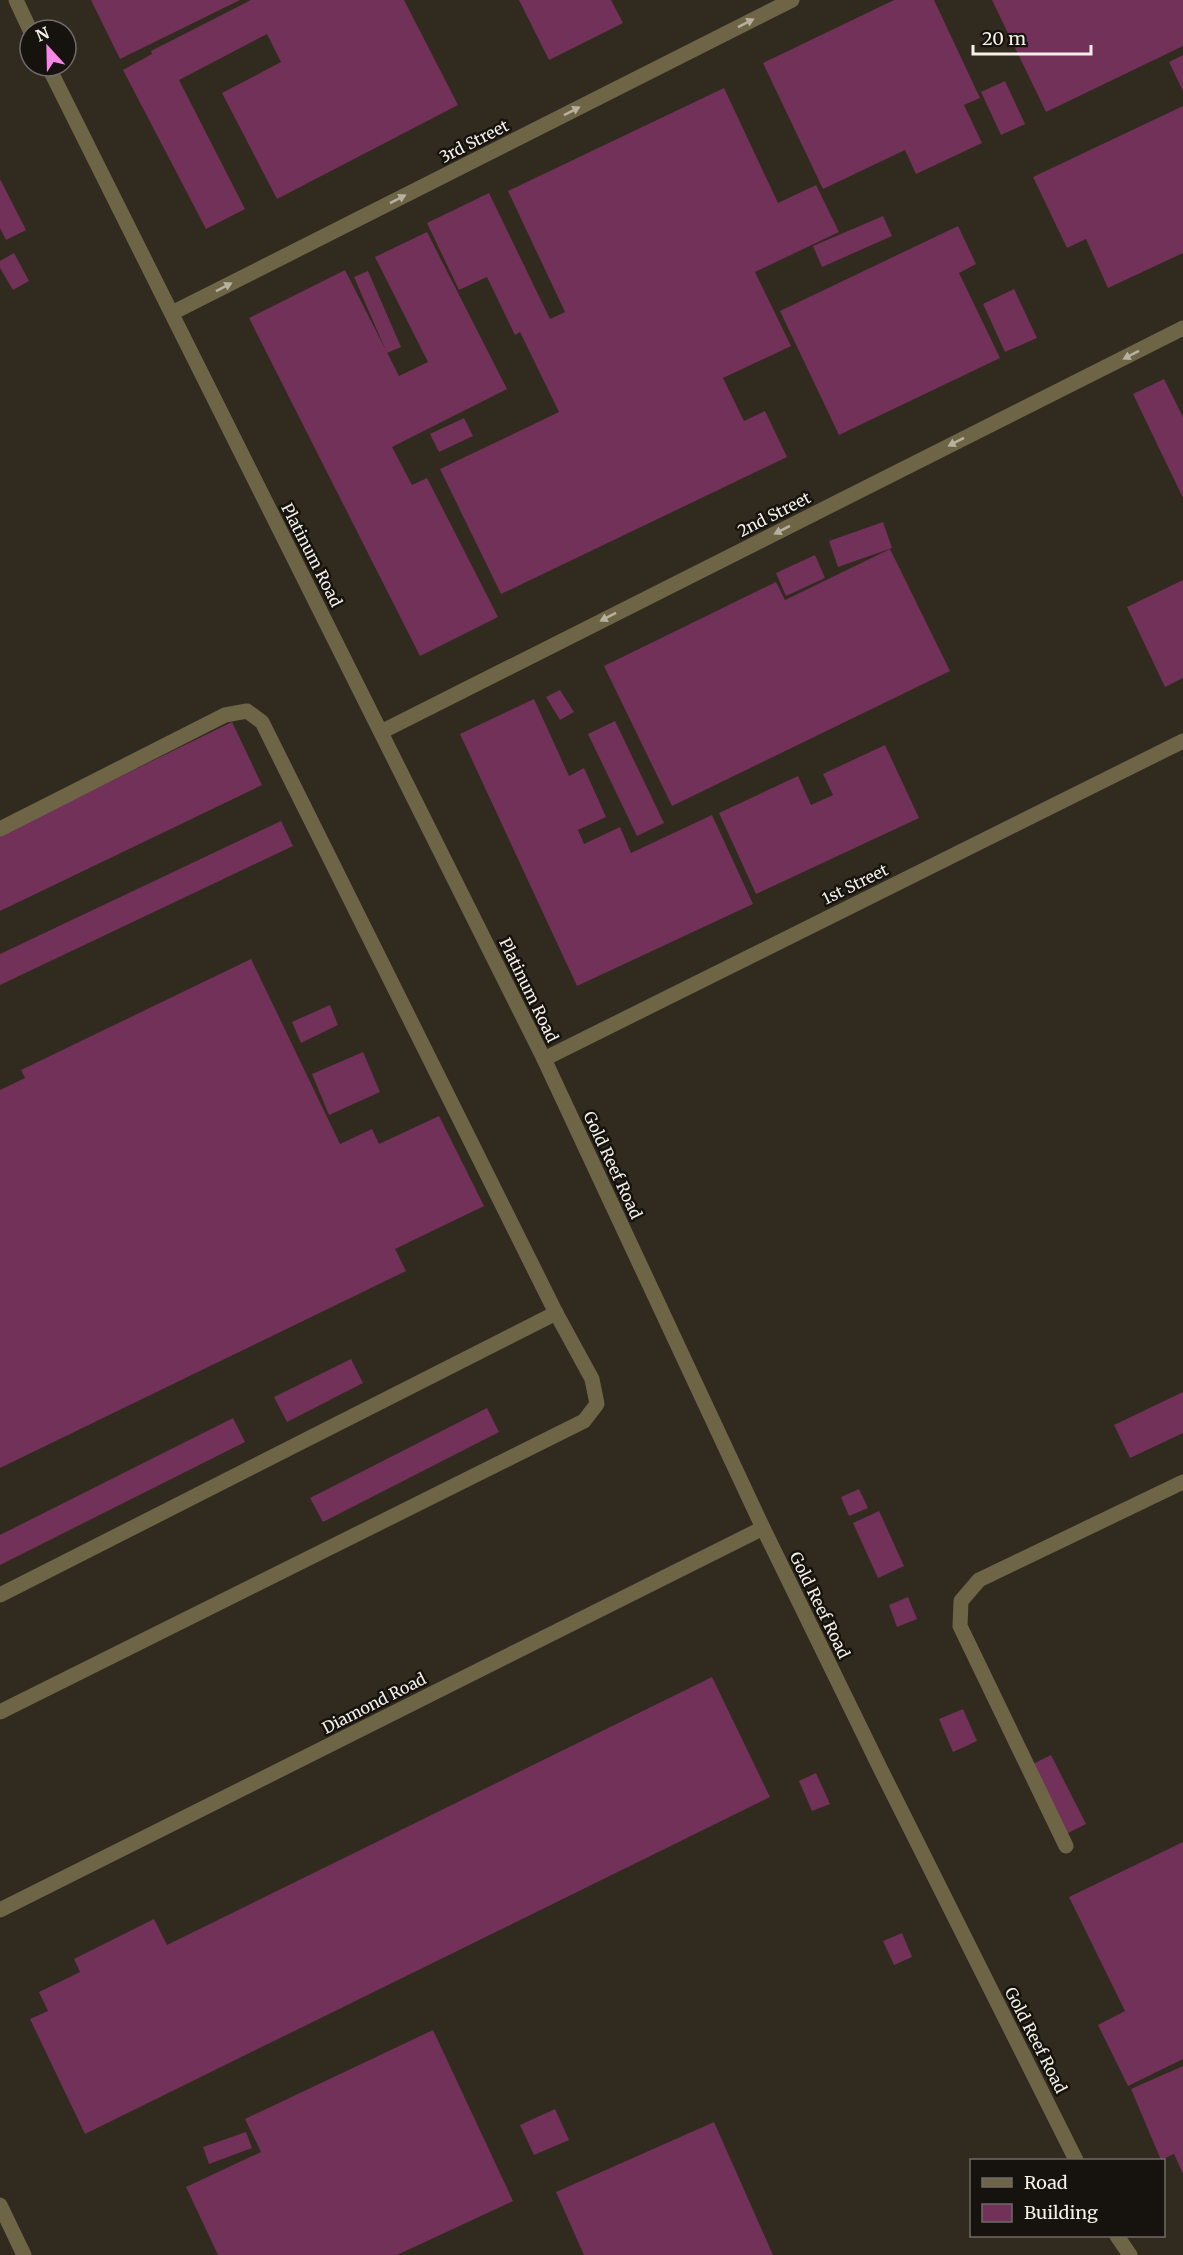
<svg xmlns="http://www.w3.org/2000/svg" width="1183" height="2255" viewBox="0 0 1183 2255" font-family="Merriweather,serif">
<rect width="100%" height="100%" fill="#312a1e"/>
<g fill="#713158">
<polygon points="91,0 240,0 120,59"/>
<polygon points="251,0 404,0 458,105 277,199 222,93 281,62 267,34 179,80 245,209 206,229 123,70 152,54 151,51"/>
<polygon points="519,0 611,0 623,23 549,60"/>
<polygon points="894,0 934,0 980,98 964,105 982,143 916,174 905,150 823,189 763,63"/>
<polygon points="992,0 1183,0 1183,46 1046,112"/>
<polygon points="1183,55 1183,91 1169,62"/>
<polygon points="1005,81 1025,124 1001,135 981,92"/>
<polygon points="724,88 778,203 816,185 839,232 755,272 791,346 723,378 744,421 765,411 787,457 501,594 440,469 559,412 520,332 515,335 487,277 459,290 427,223 489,193 550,319 565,312 508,191"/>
<polygon points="1183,106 1183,253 1108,288 1086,239 1067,248 1033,177"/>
<polygon points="0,179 26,230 6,240 0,228"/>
<polygon points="883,216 892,236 822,267 813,246"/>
<polygon points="958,226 976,264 959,273 1000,358 839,435 780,311"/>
<polygon points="427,232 507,389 392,447 412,485 427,478 498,617 420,656 249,318 345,270 399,376 428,362 375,257"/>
<polygon points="14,253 29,281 13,290 0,268 0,261"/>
<polygon points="368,271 401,347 387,353 354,277"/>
<polygon points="1014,289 1037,338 1005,352 983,304"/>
<polygon points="1164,379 1183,417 1183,498 1133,394"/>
<polygon points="464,418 473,436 439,452 430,434"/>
<polygon points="883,522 892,548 838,567 829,541"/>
<polygon points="890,549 950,671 672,806 604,666 776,582 785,600"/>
<polygon points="815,555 825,578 786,596 776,573"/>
<polygon points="1183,580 1183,678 1165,687 1127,607"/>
<polygon points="560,690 574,712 560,720 546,697"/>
<polygon points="534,699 569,776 584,768 606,817 578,830 584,844 620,827 631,853 712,815 753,904 577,986 460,734"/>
<polygon points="615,721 664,823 637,836 588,734"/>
<polygon points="232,722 262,785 0,911 0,835"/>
<polygon points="885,745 919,818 756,894 719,813 798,776 811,805 833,795 823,774"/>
<polygon points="281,821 293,846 0,985 0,954"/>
<polygon points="251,959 340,1144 372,1129 379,1144 439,1116 484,1206 395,1249 406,1271 0,1468 0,1090 25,1078 21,1070"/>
<polygon points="330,1005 338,1025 301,1043 292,1022"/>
<polygon points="363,1052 380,1092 329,1115 312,1074"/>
<polygon points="351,1359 363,1383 287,1422 274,1397"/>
<polygon points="1183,1392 1183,1433 1130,1458 1114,1425"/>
<polygon points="487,1408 499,1432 323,1522 310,1498"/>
<polygon points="233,1418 245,1442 0,1565 0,1535"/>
<polygon points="859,1489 868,1508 849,1516 841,1497"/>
<polygon points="879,1511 904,1566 878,1578 853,1523"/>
<polygon points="908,1597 917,1619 897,1627 889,1605"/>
<polygon points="712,1677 770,1797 85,2134 30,2019 48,2011 39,1992 80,1972 74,1959 154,1919 167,1945"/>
<polygon points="963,1709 977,1741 953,1752 939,1719"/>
<polygon points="1051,1755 1086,1824 1066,1834 1031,1765"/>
<polygon points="816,1773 830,1804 812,1811 799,1781"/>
<polygon points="1183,1842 1183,2059 1128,2086 1098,2025 1125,2011 1069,1897"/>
<polygon points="902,1933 912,1957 894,1965 883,1941"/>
<polygon points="433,2030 513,2201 397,2255 218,2255 186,2187 261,2152 245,2119"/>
<polygon points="1183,2066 1183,2174 1174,2154 1161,2160 1131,2089"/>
<polygon points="555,2109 569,2140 534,2155 520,2125"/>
<polygon points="714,2122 773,2255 584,2255 556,2192"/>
<polygon points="246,2132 252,2148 209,2164 203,2147"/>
</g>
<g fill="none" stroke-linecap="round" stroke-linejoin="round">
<g stroke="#6e6547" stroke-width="15">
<polyline points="16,0 30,30"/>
<polyline points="48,66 544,1059 763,1528 881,1770 1076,2160"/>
<polyline points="172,313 792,0"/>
<polyline points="381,732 1183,328"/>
<polyline points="0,829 225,715 247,711 262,722 556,1313 592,1379 597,1404 584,1421 0,1712"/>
<polyline points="544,1059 1183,741"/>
<polyline points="0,1595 556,1313"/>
<polyline points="1066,1846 960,1626 961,1601 979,1580 1183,1482"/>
<polyline points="0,1910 763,1528"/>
<polyline points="0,2205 24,2255"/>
<polyline points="1117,2236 1130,2255"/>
</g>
</g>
<defs><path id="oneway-solid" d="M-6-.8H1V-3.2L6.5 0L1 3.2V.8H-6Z" transform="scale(1.5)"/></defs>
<g fill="#b8b1a0">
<use href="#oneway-solid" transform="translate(746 23) rotate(-27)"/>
<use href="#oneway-solid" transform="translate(572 111) rotate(-27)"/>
<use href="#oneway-solid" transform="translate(398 199) rotate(-27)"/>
<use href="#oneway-solid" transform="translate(224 287) rotate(-27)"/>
<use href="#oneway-solid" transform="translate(1131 355) rotate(153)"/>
<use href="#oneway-solid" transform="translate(956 442) rotate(153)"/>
<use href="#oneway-solid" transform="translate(782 530) rotate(153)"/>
<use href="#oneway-solid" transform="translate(608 617) rotate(153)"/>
</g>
<g text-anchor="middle" stroke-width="5" stroke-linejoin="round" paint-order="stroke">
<g font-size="16" fill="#f5f0e9" stroke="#16130e">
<text transform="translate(474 141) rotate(-27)" y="6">3rd Street</text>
<text transform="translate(774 514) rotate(-27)" y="6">2nd Street</text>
<text transform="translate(312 555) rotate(63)" y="6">Platinum Road</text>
<text transform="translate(855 884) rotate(-26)" y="6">1st Street</text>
<text transform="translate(529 990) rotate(64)" y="6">Platinum Road</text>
<text transform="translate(613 1165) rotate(65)" y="6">Gold Reef Road</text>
<text transform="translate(820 1605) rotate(64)" y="6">Gold Reef Road</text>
<text transform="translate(374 1703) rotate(-27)" y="6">Diamond Road</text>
<text transform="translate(1036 2040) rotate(63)" y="6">Gold Reef Road</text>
</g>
</g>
<rect x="970" y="2159" width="195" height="78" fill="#16130e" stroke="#6f6b66" stroke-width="1.5"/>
<rect x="982" y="2178" width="30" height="9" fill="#6e6547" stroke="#6f6b66" stroke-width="1.5"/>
<text x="1024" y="2189" font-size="18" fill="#f5f0e9">Road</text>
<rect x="982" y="2204" width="30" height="18" fill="#713158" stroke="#6f6b66" stroke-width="1.5"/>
<text x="1024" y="2219" font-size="18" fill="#f5f0e9">Building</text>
<g transform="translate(48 48) rotate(338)"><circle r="28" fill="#16130e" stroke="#6f6b66" stroke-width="1.5"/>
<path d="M0-4.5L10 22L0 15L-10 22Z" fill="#fa87e6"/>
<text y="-9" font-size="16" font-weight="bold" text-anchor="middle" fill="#f5f0e9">N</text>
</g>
<path d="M973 45v9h118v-9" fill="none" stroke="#f5f0e9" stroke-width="3"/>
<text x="982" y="45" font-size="18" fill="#f5f0e9" stroke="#16130e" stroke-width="4.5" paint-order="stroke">20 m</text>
</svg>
